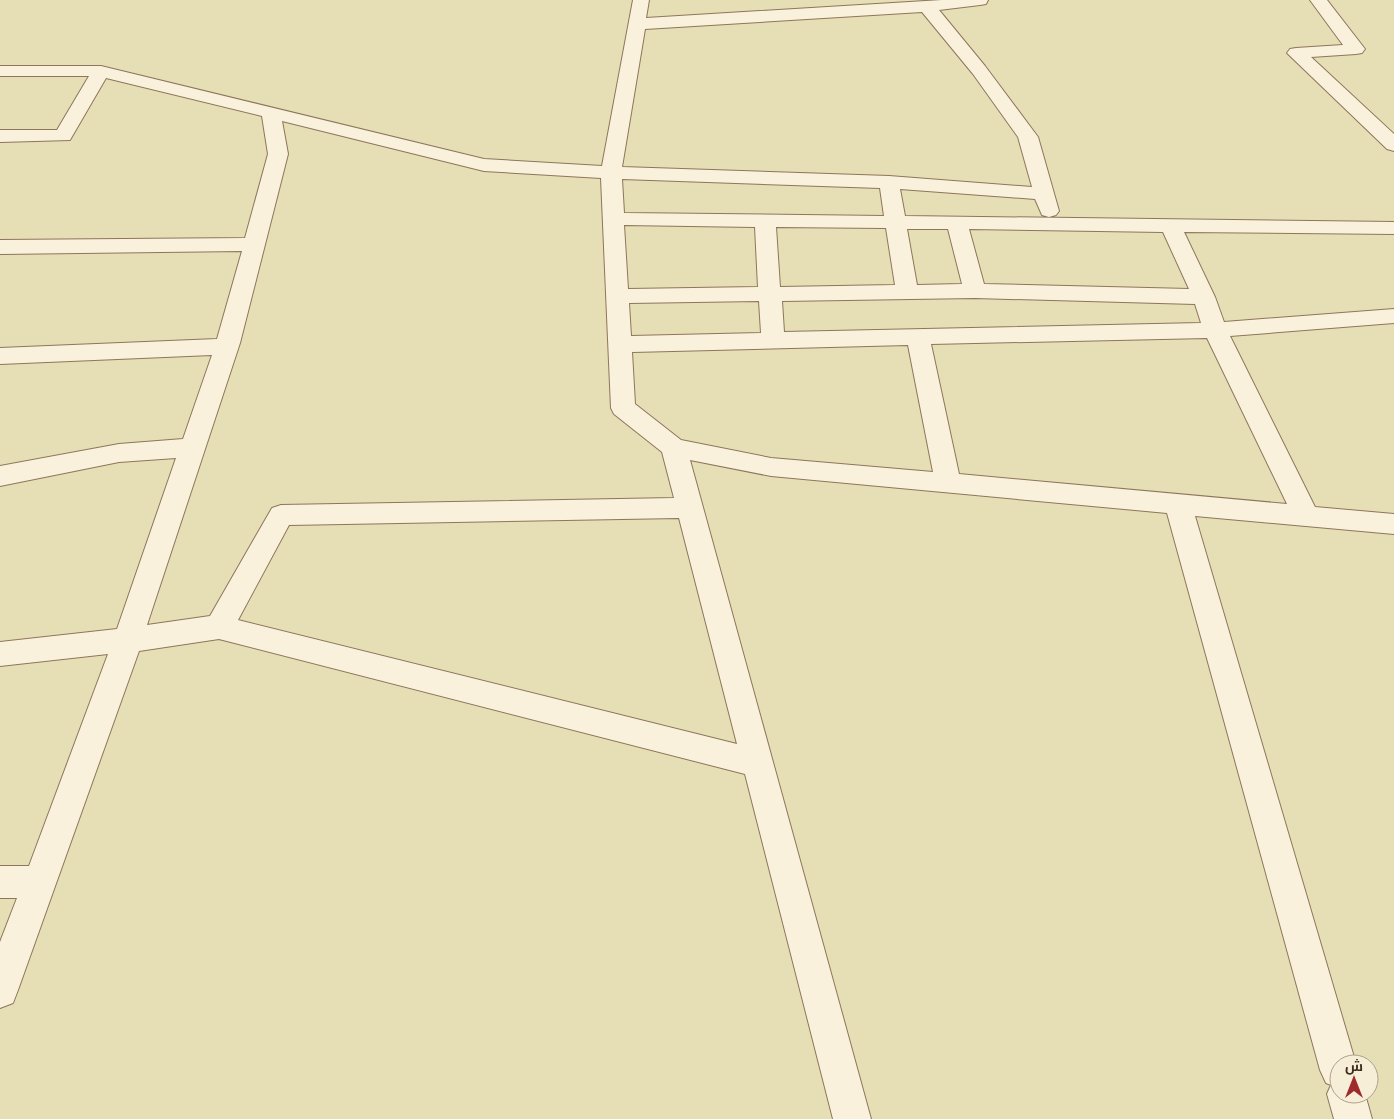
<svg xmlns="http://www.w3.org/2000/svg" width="1394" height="1119" viewBox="0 0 1394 1119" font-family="'Noto Serif',Cairo,serif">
<rect width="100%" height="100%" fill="#f0e4c8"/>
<path fill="#e6deb5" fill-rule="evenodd" d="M0,0H1394V1119H0ZM1339,1064H1369V1094H1339Z"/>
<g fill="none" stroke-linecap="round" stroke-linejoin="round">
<g stroke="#8d765c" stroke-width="2">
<g id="minor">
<path d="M633,0H649L646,18L942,0H988L986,4L980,5L939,10L985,66L1038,137L1059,211L1056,215L1049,217L1042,215L1035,199L900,189L905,216L1394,222V234L1184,232L1215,297L1224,322L1394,309V323L1230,336L1315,507L1394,514V534L1195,516L1356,1064H1339V1094H1365L1372,1119H1334L1327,1094L1331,1085L1326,1083L1320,1070L1167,513L771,476L690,460L871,1119H833L745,774L219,639L139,651L18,990L13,1003L0,1008V942L17,898H0V866H29L108,654L0,666V642L117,629L176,458L119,462L0,486V466L119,444L183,439L212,355L0,364V348L217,339L242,251L0,254V240L245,238L268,154L262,116L106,78L70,140L0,142V130H57L89,76H0V66H101L484,159L602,166ZM922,12L973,74L1018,137L1032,187L889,176L622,167L645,29ZM282,121L484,171L601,178L611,408L614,414L662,452L674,498L281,505L272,508L210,616L147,625L240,343L288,154ZM622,179L880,188L884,216L624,213ZM624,225L755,227L758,287L628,289ZM776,227L886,228L895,285L780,287ZM907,229H948L962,284L917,285ZM969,229L1163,232L1189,289L984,284ZM975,298L1195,304L1201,323L784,332L782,301ZM759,301L761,333L631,336L629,303ZM1207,338L1287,504L959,474L931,344ZM908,345L933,472L771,458L681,440L635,404L632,352ZM679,518L737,744L238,620L289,525Z"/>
<polygon points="1310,0 1327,0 1365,49 1362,53 1356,54 1311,57 1394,134 1394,151 1387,149 1287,53 1290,49 1296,48 1343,45"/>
</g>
</g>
<use href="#minor" fill="#faf1dc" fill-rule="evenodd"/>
</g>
<g transform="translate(1354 1079)"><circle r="24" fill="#f7eed8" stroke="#ada18e"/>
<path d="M0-4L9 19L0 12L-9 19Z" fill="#9e2a2b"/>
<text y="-8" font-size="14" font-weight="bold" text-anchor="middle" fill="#3d2e20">ش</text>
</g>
</svg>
